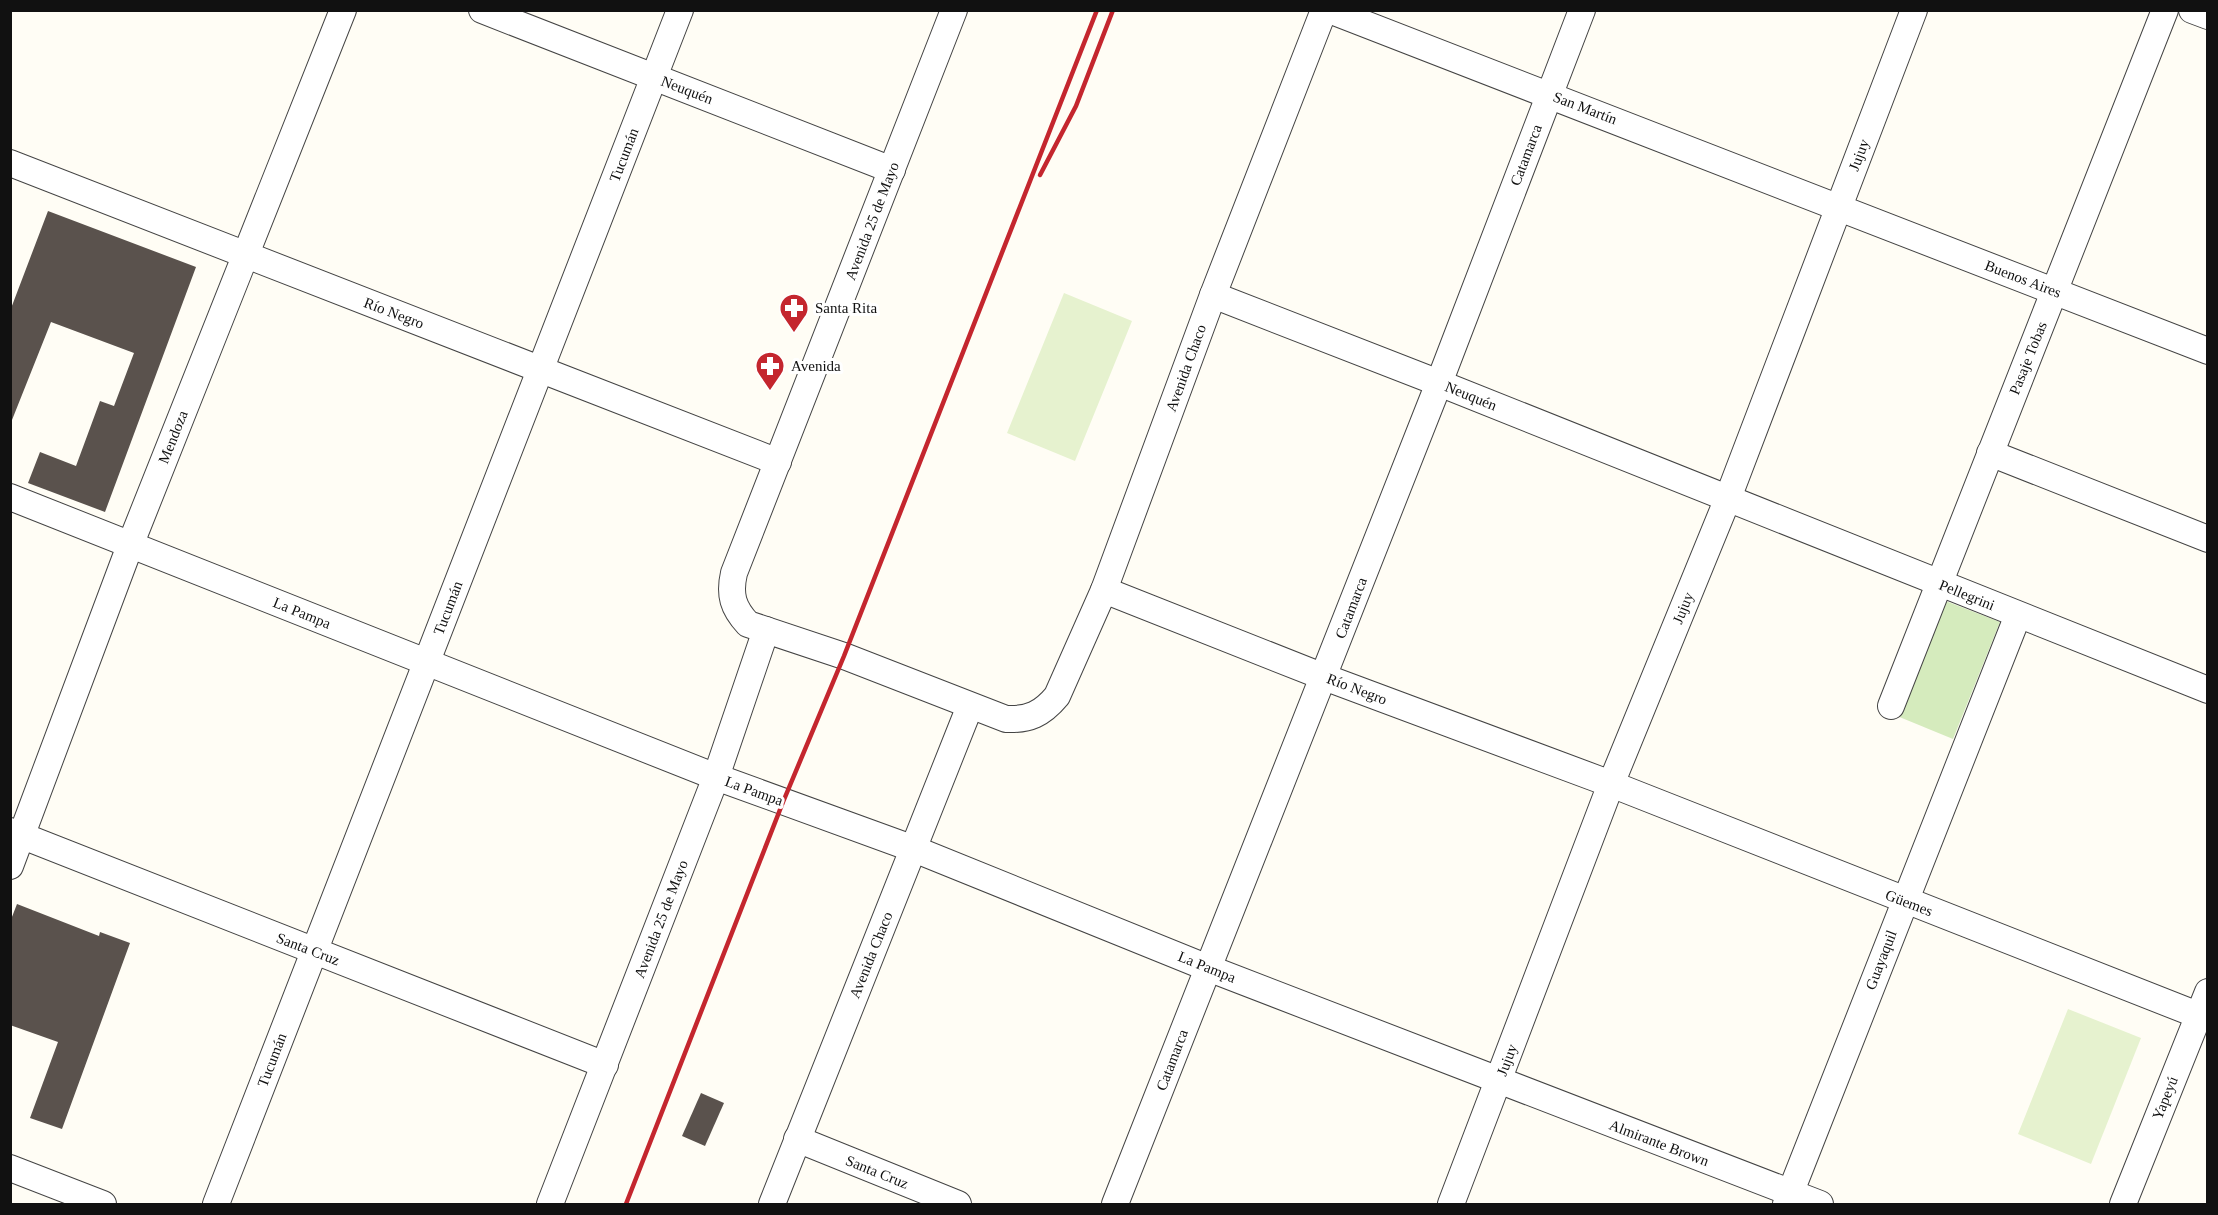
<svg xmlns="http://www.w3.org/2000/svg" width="2218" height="1215" viewBox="0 0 2218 1215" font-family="'Times New Roman',serif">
<rect width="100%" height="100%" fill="#fffdf5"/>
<polygon fill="#d5ebbd" points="1943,600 2000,622 1953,739 1897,716"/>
<g fill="#e6f2cf">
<polygon points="1064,293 1132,321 1075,461 1007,433"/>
<polygon points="2068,1009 2141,1038 2091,1164 2018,1134"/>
</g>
<g fill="#5a524d">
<polygon points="48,211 196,267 105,512 28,483 40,452 76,466 100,401 114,406 134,353 51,322 10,425 10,311"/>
<polygon points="17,904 99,936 100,932 130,943 62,1129 30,1118 58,1042 10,1025 10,922"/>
<polygon points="701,1093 724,1103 705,1146 682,1136"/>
</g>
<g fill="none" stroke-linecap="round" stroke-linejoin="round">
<g stroke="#444" stroke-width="28">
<g id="minor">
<polyline points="482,10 892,170"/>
<path d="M954,10L734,573C729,595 733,608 748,624L844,656L1006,719C1029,720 1042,714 1057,696L1104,590L1213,295L1324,10"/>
<polyline points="1329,10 2208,351"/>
<polyline points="2192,10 2208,16"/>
<polyline points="10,163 778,462"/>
<polyline points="1213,295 1439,383 2208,690"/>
<polyline points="1990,453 2208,539"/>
<polyline points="10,497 716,777 914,849 1208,968 1820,1204"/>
<polyline points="1104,590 1324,677 1611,784 2208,1019"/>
<polyline points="1891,706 2165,10"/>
<polyline points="10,831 605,1065"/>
<polyline points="10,866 131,543 343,10"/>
<polyline points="797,1139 958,1204"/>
<polyline points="10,1168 103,1204"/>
<polyline points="216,1204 680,10"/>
<polyline points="550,1204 716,777 766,630"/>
<polyline points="772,1204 970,706"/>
<polyline points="1115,1204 1439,383 1582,10"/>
<polyline points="1451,1204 1611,784 1728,498 1914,10"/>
<polyline points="1786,1204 2018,615"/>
<polyline points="2123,1204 2208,992"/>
</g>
</g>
<use href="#minor" stroke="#fff" stroke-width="26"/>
<g stroke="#c4262e" stroke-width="4.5">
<polyline points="1040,175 1076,106 1113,10"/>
<polyline points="626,1204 783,802 844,656 1097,10"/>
</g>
</g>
<defs>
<g id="pharmacy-pin" transform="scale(1.5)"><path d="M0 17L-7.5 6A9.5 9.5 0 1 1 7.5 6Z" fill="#c4262e" stroke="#fff"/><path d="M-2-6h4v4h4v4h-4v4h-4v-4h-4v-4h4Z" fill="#fff"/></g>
</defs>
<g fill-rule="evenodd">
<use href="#pharmacy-pin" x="794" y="308"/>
<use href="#pharmacy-pin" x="770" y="366"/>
</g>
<g text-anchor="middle" stroke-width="6" stroke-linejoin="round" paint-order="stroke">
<g font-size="15" fill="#111" stroke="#fff">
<text transform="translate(687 90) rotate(21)" y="5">Neuquén</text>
<text transform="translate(1585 108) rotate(21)" y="5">San Martín</text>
<text transform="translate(624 155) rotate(-69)" y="5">Tucumán</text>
<text transform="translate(1526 155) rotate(-69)" y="5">Catamarca</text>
<text transform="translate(1859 155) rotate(-69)" y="5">Jujuy</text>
<text transform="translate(872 221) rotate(-69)" y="5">Avenida 25 de Mayo</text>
<text transform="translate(2023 279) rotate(21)" y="5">Buenos Aires</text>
<text transform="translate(394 313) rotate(21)" y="5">Río Negro</text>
<text transform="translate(2028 358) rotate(-68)" y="5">Pasaje Tobas</text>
<text transform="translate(1186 368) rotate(-70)" y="5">Avenida Chaco</text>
<text transform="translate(1471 396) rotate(22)" y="5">Neuquén</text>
<text transform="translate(173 437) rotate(-68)" y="5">Mendoza</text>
<text transform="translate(1967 595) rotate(22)" y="5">Pellegrini</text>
<text transform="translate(448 608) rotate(-69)" y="5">Tucumán</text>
<text transform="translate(1351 608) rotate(-69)" y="5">Catamarca</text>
<text transform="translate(1683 608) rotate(-68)" y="5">Jujuy</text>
<text transform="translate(302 613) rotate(22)" y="5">La Pampa</text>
<text transform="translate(1357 689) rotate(21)" y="5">Río Negro</text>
<text transform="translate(754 791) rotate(20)" y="5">La Pampa</text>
<text transform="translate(1909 903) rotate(21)" y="5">Güemes</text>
<text transform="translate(661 919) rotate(-69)" y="5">Avenida 25 de Mayo</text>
<text transform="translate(308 949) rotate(21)" y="5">Santa Cruz</text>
<text transform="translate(871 955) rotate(-68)" y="5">Avenida Chaco</text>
<text transform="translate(1881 960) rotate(-69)" y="5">Guayaquil</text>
<text transform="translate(1207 967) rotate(22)" y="5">La Pampa</text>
<text transform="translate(272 1060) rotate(-69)" y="5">Tucumán</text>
<text transform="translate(1172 1060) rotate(-69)" y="5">Catamarca</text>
<text transform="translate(1507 1060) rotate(-69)" y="5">Jujuy</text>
<text transform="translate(2165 1098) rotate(-68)" y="5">Yapeyú</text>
<text transform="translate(1659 1143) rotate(21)" y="5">Almirante Brown</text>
<text transform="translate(877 1172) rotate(22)" y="5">Santa Cruz</text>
</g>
<g font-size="15" fill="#111" stroke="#fff" text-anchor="start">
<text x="815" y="313">Santa Rita</text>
<text x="791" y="371">Avenida</text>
</g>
</g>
<rect width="2218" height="1215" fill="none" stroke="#111111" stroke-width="24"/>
</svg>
